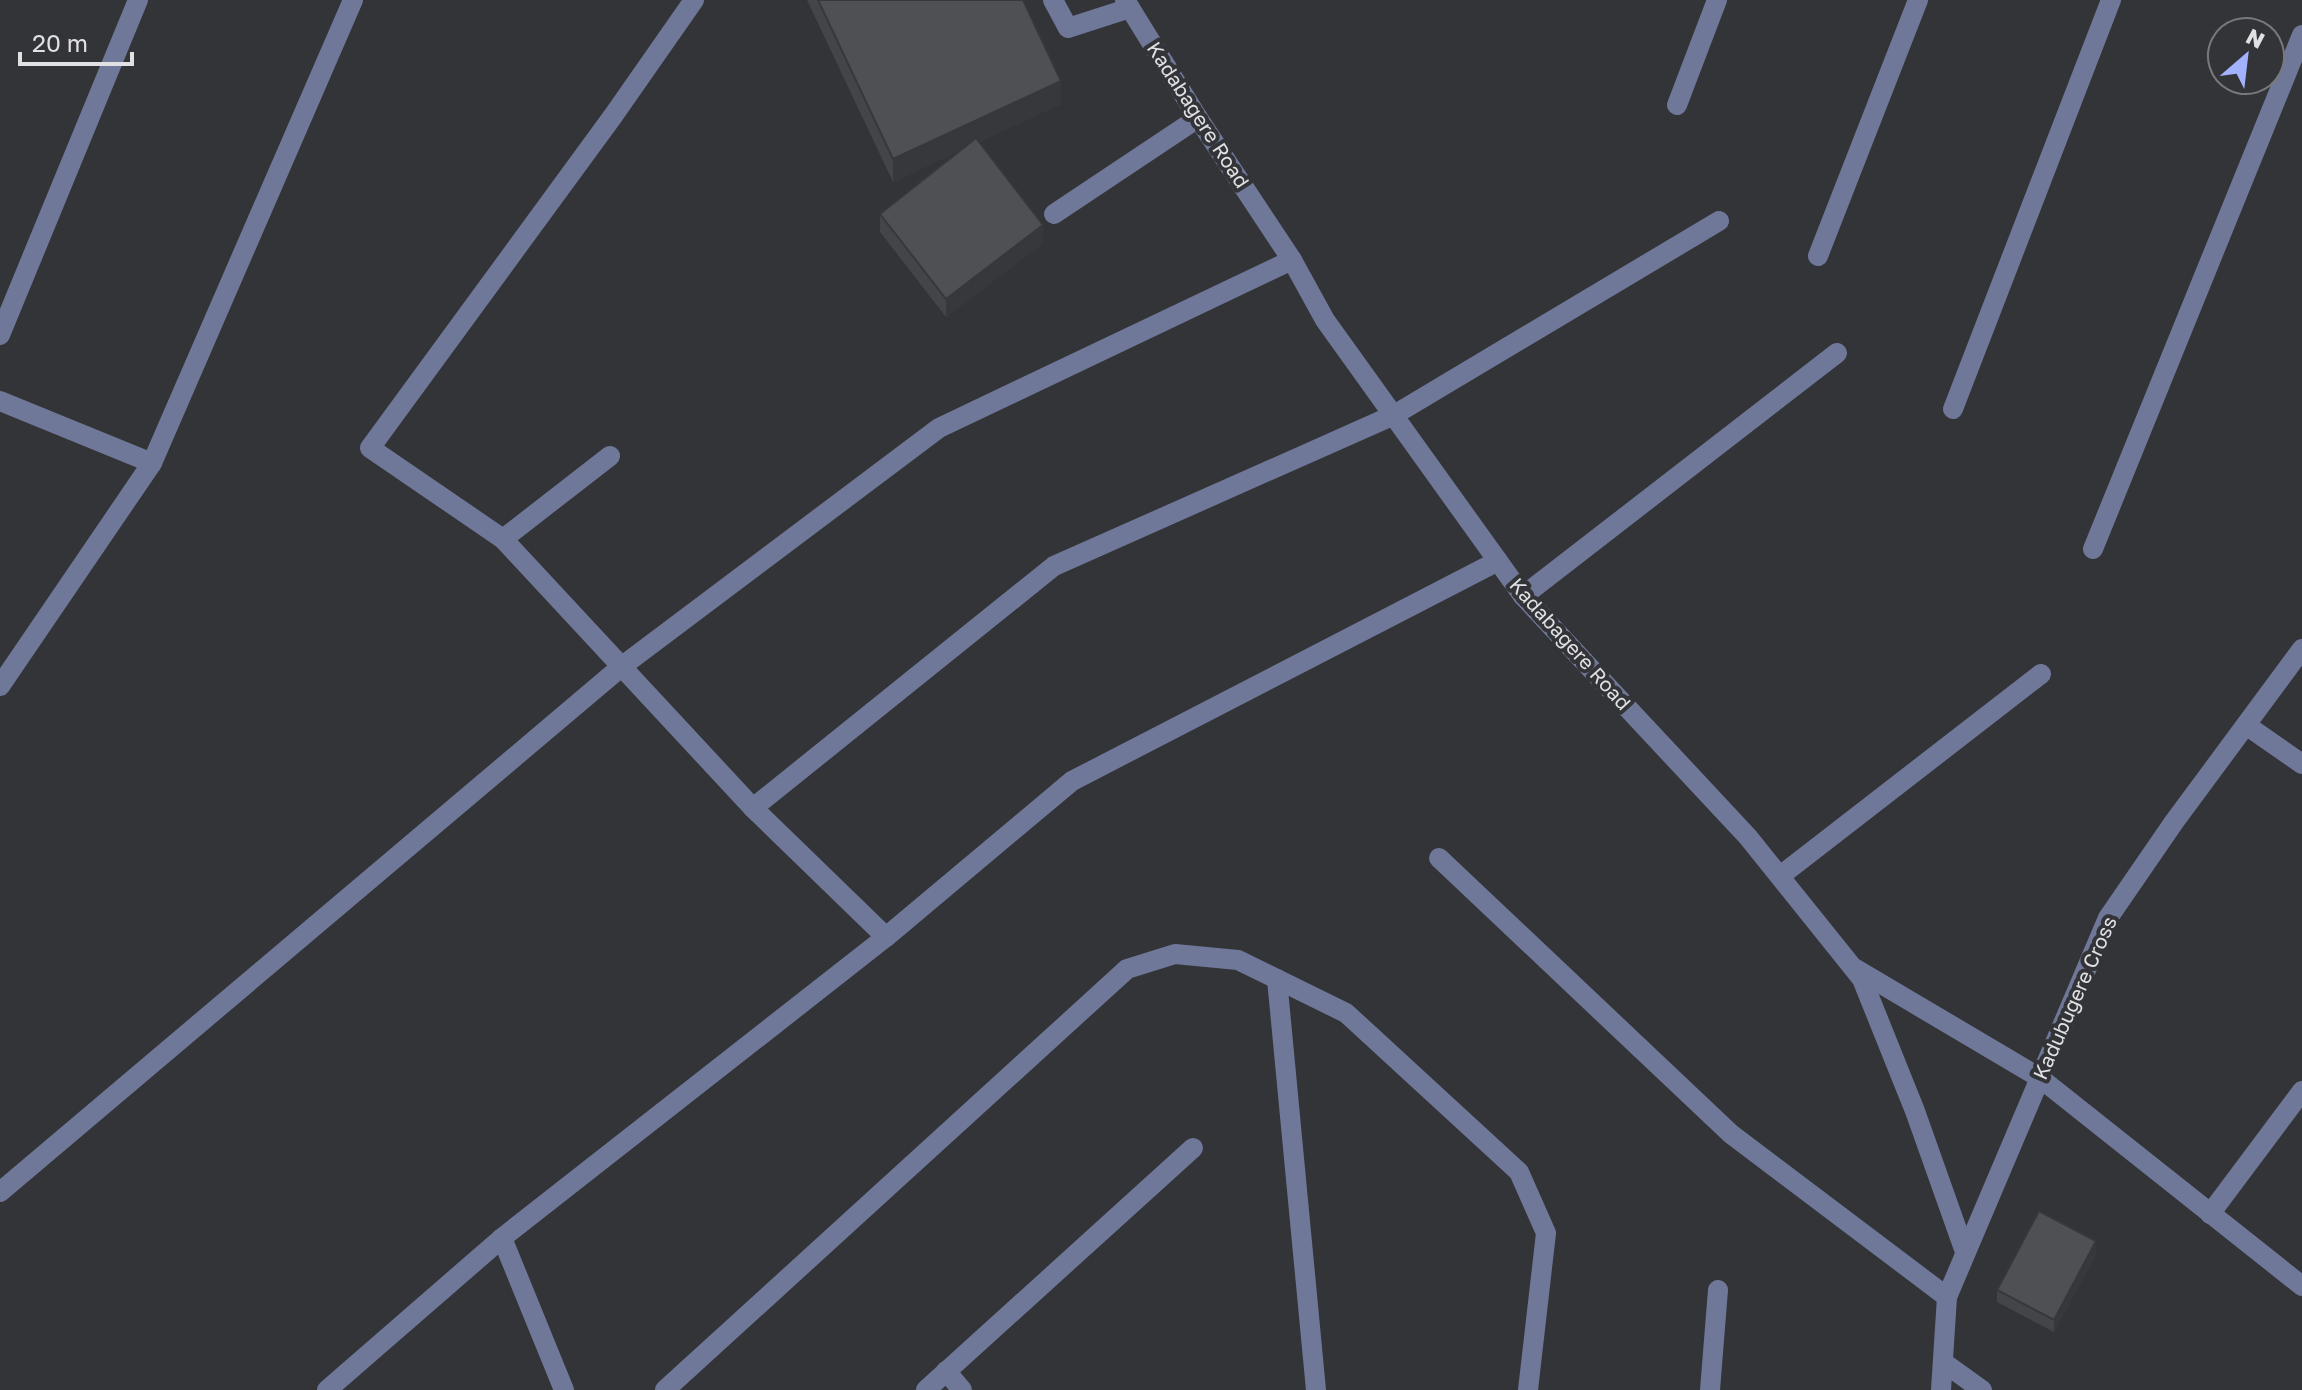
<svg xmlns="http://www.w3.org/2000/svg" width="2302" height="1390" viewBox="0 0 2302 1390" font-family="'Golos Text',sans-serif">
<rect width="100%" height="100%" fill="#333438"/>
<g fill="none" stroke-linecap="round" stroke-linejoin="round">
<g stroke="#707899" stroke-width="20">
<polyline points="694,0 613,116 370,448 503,539 753,808 886,937"/>
<polyline points="1053,0 1068,28 1130,8"/>
<polyline points="1125,0 1198,118 1292,260 1325,320 1523,596 1748,837 1862,979 1915,1111 1965,1252"/>
<polyline points="1677,105 1717,0"/>
<polyline points="1054,214 1198,118"/>
<polyline points="1818,256 1918,0"/>
<polyline points="0,335 138,0"/>
<polyline points="0,401 152,463"/>
<polyline points="1953,409 2111,0"/>
<polyline points="503,539 610,456"/>
<polyline points="2093,549 2302,35"/>
<polyline points="1523,596 1837,353"/>
<polyline points="0,686 152,463 353,0"/>
<polyline points="2246,725 2302,764"/>
<polyline points="753,808 1054,566 1394,415 1719,221"/>
<polyline points="1439,858 1731,1134 1947,1297"/>
<polyline points="1780,876 2041,674"/>
<polyline points="1856,969 2040,1078 2302,1286"/>
<polyline points="1277,979 1316,1390"/>
<polyline points="0,1192 621,667 939,428 1292,260"/>
<polyline points="2210,1214 2302,1091"/>
<polyline points="502,1238 564,1390"/>
<polyline points="1943,1362 1982,1390"/>
<polyline points="946,1371 962,1390"/>
<polyline points="327,1390 502,1238 886,937 1072,781 1498,561"/>
<polyline points="665,1390 1127,969 1175,954 1238,960 1346,1013 1519,1172 1546,1233 1528,1390"/>
<polyline points="926,1390 1193,1148"/>
<polyline points="1710,1390 1718,1290"/>
<polyline points="1941,1390 1947,1297 2108,918 2174,822 2302,649"/>
</g>
</g>
<g fill="#444548">
<polygon points="807,0 1023,0 1061,104 979,142 1043,243 946,317 880,232 880,214 961,150 893,182"/>
<polygon points="2096,1254 2054,1332 1997,1302 1997,1290"/>
</g>
<g fill="#37383b">
<polygon points="1061,81 1061,104 893,182 893,159"/>
<polygon points="1043,225 1043,243 946,317 946,299"/>
<polygon points="2096,1241 2096,1254 2054,1332 2054,1320"/>
</g>
<g fill="#4f5054" stroke="#37383b" stroke-width="2">
<polygon points="818,0 1023,0 1061,81 893,159"/>
<polygon points="976,138 1043,225 946,299 880,214"/>
<polygon points="2039,1211 2096,1241 2054,1320 1997,1290"/>
</g>
<g text-anchor="middle" stroke-width="8" stroke-linejoin="round" paint-order="stroke">
<g font-size="20" fill="#e1e1e4" stroke="#333438">
<text transform="translate(1198 115) rotate(57)" y="7">Kadabagere Road</text>
<text transform="translate(1570 644) rotate(48)" y="7">Kadabagere Road</text>
<text transform="translate(2075 998) rotate(-66)" y="7">Kadubugere Cross</text>
</g>
</g>
<g transform="translate(2246 56) rotate(28)"><circle r="38" fill="#333438" stroke="#79797d" stroke-width="2"/>
<path d="M0-6L14 30L0 20L-14 30Z" fill="#a2b2fd"/>
<text y="-12" font-size="22" font-weight="bold" text-anchor="middle" fill="#e1e1e4">N</text>
</g>
<path d="M20 52v12h112v-12" fill="none" stroke="#e1e1e4" stroke-width="4"/>
<text x="32" y="52" font-size="24" fill="#e1e1e4" stroke="#333438" stroke-width="6" paint-order="stroke">20 m</text>
</svg>
